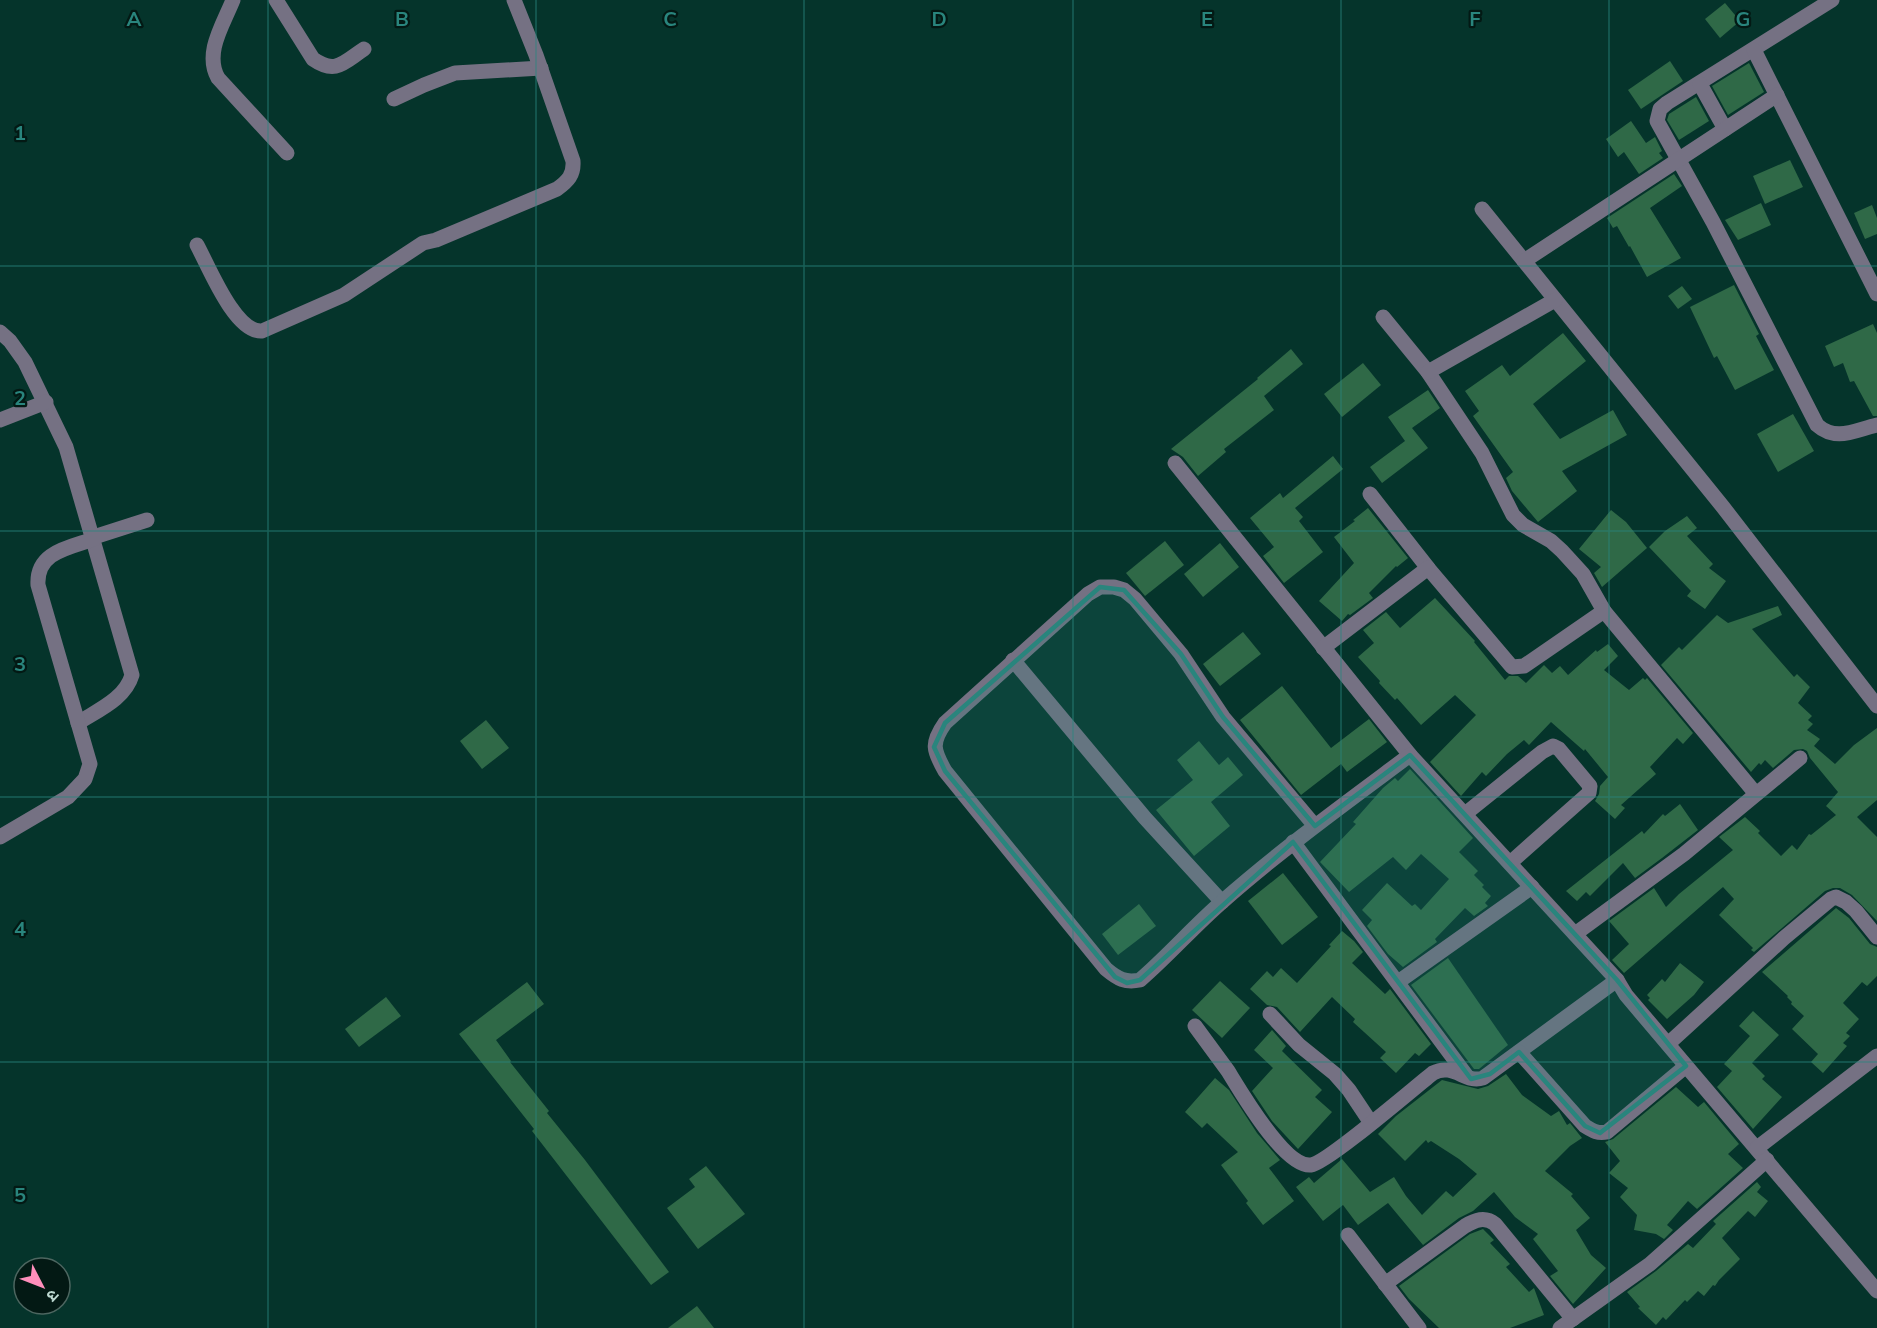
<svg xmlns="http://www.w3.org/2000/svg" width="1877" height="1328" viewBox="0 0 1877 1328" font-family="Mulish,'Noto Sans Devanagari',sans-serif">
<rect width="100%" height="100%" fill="#05342b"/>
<g fill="#2f6947">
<polygon points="1725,3 1740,21 1720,38 1705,19"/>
<polygon points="1670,61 1683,81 1641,109 1628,90"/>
<polygon points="1749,63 1764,92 1728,115 1712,86"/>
<polygon points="1696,97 1709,121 1679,140 1667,120 1669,114"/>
<polygon points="1631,121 1646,143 1655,137 1662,151 1659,153 1663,158 1639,174 1624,152 1618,157 1606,139"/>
<polygon points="1790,160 1803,187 1765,204 1753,176"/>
<polygon points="1674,174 1682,186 1650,208 1681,258 1647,277 1630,246 1629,247 1617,226 1613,228 1607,218"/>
<polygon points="1761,203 1771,225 1738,240 1725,220"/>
<polygon points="1872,205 1877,218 1877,234 1865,239 1854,213"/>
<polygon points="1734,285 1759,334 1756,336 1774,370 1735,390 1717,356 1714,358 1690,307"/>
<polygon points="1682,286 1692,299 1678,309 1668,296"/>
<polygon points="1873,324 1877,333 1877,416 1873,416 1854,381 1850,382 1843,363 1834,367 1825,346"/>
<polygon points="1563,333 1586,361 1533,404 1560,439 1613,410 1627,435 1562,471 1577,491 1538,522 1512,491 1506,478 1513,472 1473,416 1479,411 1465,391 1502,365 1510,376"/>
<polygon points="1291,349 1303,364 1264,396 1274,410 1224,449 1226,452 1198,476 1183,457 1171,449 1258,379 1257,378"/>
<polygon points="1363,363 1381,385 1342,417 1324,394"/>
<polygon points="1428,390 1440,408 1412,428 1428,448 1382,483 1370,467 1405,441 1388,417"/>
<polygon points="1793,414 1814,451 1778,472 1757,434"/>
<polygon points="1333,456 1343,469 1295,508 1303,517 1299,521 1323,552 1284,583 1263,556 1274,547 1250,518 1280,493 1283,498"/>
<polygon points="1368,508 1408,558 1397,567 1396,566 1369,593 1373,598 1350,615 1348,614 1342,621 1319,601 1354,563 1334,537 1355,521 1353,520"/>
<polygon points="1611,510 1626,522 1647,548 1602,587 1594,573 1601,567 1579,549"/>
<polygon points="1687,516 1697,528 1687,536 1713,564 1709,568 1726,581 1705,609 1687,596 1691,591 1649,547 1665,531"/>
<polygon points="1165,541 1184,565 1145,596 1126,573"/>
<polygon points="1220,543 1239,567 1203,597 1184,574"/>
<polygon points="1435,598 1475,641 1474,642 1505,680 1509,676 1518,676 1526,683 1544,665 1552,673 1560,666 1568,675 1596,650 1597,652 1608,644 1618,656 1604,670 1629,690 1643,678 1645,680 1647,678 1693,733 1683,744 1677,738 1650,767 1656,774 1621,805 1625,808 1615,819 1595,801 1599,794 1600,786 1608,777 1585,749 1584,751 1551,722 1529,745 1524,740 1507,754 1486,776 1482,772 1461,796 1430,762 1476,715 1455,695 1421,725 1397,698 1395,700 1379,683 1380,681 1358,657 1374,643 1363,630 1386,612 1400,628"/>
<polygon points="1778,606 1782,615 1752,629 1794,677 1797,674 1810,687 1798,703 1812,716 1808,720 1813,724 1807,730 1820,739 1814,746 1835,764 1854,745 1877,728 1877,800 1857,817 1877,837 1877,921 1852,895 1840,888 1833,888 1825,891 1754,952 1751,950 1753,948 1719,915 1734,899 1723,887 1624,973 1612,960 1629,944 1609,921 1654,888 1666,907 1679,894 1733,850 1719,837 1745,817 1760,831 1758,833 1781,856 1792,845 1797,850 1809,834 1811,835 1836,815 1826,806 1838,792 1810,758 1807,751 1803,749 1794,750 1773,768 1765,760 1761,765 1759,763 1751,772 1661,665 1679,647 1682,650 1717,615 1728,623"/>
<polygon points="1243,632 1261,654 1220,686 1203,664"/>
<polygon points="1282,686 1331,748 1369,719 1387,742 1347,772 1341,764 1301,795 1240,720"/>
<polygon points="486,720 509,748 482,769 460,741"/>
<polygon points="1199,741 1219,765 1228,757 1243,775 1211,802 1230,826 1194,856 1156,810 1193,780 1177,760"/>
<polygon points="1410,769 1473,838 1459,852 1478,871 1474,875 1484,885 1482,887 1491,896 1485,903 1488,906 1474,916 1465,908 1435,939 1437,942 1403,967 1388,954 1367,926 1372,920 1362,910 1387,883 1412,906 1415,904 1421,910 1449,879 1421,854 1406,870 1393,857 1349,892 1320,862 1356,824 1353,822 1383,788 1395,778 1398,781"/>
<polygon points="1680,804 1698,830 1662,858 1635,878 1623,863 1590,896 1586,892 1577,901 1566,891 1642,831 1644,834 1663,814 1665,816"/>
<polygon points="1283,873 1318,917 1282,945 1248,901"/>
<polygon points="1139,904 1156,926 1118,955 1102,934"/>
<polygon points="1836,908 1849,918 1870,944 1877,947 1877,976 1867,986 1862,982 1843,1003 1859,1019 1846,1033 1850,1036 1843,1043 1847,1046 1823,1073 1811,1062 1818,1054 1792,1029 1804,1016 1791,1004 1792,1002 1787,997 1788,996 1762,972"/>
<polygon points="1342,931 1354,941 1363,952 1352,963 1385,994 1390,989 1431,1044 1419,1056 1415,1053 1396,1073 1380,1058 1386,1052 1353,1022 1355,1019 1332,997 1300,1032 1277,1007 1267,1005 1250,989 1267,971 1273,977 1281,968 1297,983 1331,946 1329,945"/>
<polygon points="1448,958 1508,1045 1479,1069 1474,1069 1411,985"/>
<polygon points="1680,963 1704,982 1694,995 1667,1019 1648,1000 1650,998 1647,995 1662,979 1665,982"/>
<polygon points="1220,981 1250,1008 1222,1038 1192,1010"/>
<polygon points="527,982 544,1004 496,1040 511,1061 510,1062 549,1111 547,1113 585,1160 669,1272 651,1285 532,1131 534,1129 459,1034"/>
<polygon points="386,997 401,1016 359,1047 345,1029"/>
<polygon points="1753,1011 1779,1035 1752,1063 1765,1076 1762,1079 1782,1097 1753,1129 1717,1087 1732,1071 1724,1064 1750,1036 1739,1026"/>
<polygon points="1272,1030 1286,1046 1282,1051 1322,1090 1315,1097 1332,1112 1298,1149 1272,1121 1252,1091 1273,1068 1254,1050"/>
<polygon points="1506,1074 1522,1095 1551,1116 1559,1111 1567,1125 1570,1123 1582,1138 1570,1146 1545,1171 1573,1194 1571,1196 1590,1218 1576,1230 1591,1255 1606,1268 1573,1304 1550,1276 1558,1271 1533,1239 1538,1234 1515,1217 1494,1192 1473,1211 1459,1218 1423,1245 1388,1203 1358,1225 1343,1205 1323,1221 1296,1187 1309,1177 1314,1183 1342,1159 1370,1192 1394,1177 1406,1196 1422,1215 1446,1191 1453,1197 1477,1174 1459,1159 1431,1141 1428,1143 1426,1140 1405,1161 1378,1134 1396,1116 1442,1080 1478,1089 1488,1086"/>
<polygon points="1215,1078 1229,1090 1257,1133 1280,1160 1269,1168 1294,1201 1263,1225 1246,1203 1248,1201 1221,1165 1238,1152 1207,1123 1202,1128 1185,1112"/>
<polygon points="1676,1087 1698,1107 1704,1102 1739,1144 1728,1154 1743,1168 1697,1209 1688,1201 1667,1225 1673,1230 1664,1239 1656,1234 1634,1230 1637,1215 1620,1197 1628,1188 1609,1173 1620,1161 1605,1142 1613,1139"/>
<polygon points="706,1166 745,1214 698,1249 667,1208 695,1187 689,1179"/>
<polygon points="1757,1182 1761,1187 1757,1192 1768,1201 1755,1217 1748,1211 1722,1238 1740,1259 1719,1280 1715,1286 1713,1285 1704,1296 1698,1291 1687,1302 1685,1300 1666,1320 1663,1317 1656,1325 1638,1308 1640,1307 1627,1292 1656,1271 1688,1244 1693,1248 1716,1224 1713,1221"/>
<polygon points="1483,1229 1494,1240 1490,1243 1510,1264 1506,1267 1529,1292 1534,1288 1544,1315 1510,1328 1439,1328 1409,1299 1399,1286 1470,1234"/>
<polygon points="697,1306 714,1328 668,1328"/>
</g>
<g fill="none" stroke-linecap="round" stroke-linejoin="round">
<g stroke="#757183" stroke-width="15">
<path d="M233,0C223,25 204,53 218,78L287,153"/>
<path d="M276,0L313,59C336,75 344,62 364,49"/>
<path d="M1832,0L1667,103L1660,109L1657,121L1713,222L1817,425C1836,442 1855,430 1877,425"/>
<polyline points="1754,50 1877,294"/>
<polyline points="1700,84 1725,129"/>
<polyline points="394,99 424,85 455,73 541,68"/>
<polyline points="1482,209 1723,507 1877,706"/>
<path d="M197,245C209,267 235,333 262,331L344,295L423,243L436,240L557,189C568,181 574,175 573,161L536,55L514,0"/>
<polyline points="1524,261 1777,95"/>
<polyline points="1383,317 1428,372 1482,453 1513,515 1523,525 1551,541 1562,551 1583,574 1604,611 1756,794"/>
<path d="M0,332L10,341L25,362L66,447L132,675C125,699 98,710 78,723"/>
<polyline points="1428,372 1555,300"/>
<polyline points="0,420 46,402"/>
<polyline points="1175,463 1410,755 1617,980 1626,995 1877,1291"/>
<polyline points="1370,494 1428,568"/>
<polyline points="1323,648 1428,568 1512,667 1524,666 1604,611"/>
<polyline points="1013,660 1145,818 1222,902"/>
<polyline points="1465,814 1542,752 1553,746 1559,749 1590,786 1589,793 1510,863"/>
<path d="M1315,826L1223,717L1181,654L1135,599L1124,590L1114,587H1100L1088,594L945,723C931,743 933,750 945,771L1106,969C1118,979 1125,983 1140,980C1169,955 1194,926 1223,901C1282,849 1347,802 1410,755"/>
<path d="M0,837L68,797L85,779L90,764L38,585C36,552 68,548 94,539V537L147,520"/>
<polyline points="1293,842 1466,1075"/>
<polyline points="1575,934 1684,854 1800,758"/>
<polyline points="1398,982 1532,887"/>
<polyline points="1270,1014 1299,1045 1335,1074 1349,1090 1371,1123"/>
<path d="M1195,1026C1206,1041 1217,1056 1228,1071C1241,1092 1285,1168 1311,1165C1327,1163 1414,1088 1433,1073C1454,1062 1465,1084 1483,1078L1617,980"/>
<polyline points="1668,1044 1784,938 1831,899 1836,897 1846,902 1856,911 1877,937"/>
<path d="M1519,1052L1585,1126C1593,1131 1598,1134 1607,1132L1686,1066"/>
<polyline points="1757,1148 1877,1056"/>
<polyline points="1348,1235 1419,1328"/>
<path d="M1385,1284L1465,1226C1475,1220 1485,1216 1495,1224L1573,1319"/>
<polyline points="1560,1328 1650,1264 1767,1160"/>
</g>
</g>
<path fill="#29857d" fill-opacity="0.2" stroke="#29857d" stroke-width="4.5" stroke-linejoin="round" d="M1100,587L1124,590L1181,654L1223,717L1315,826L1410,755L1617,980L1686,1066L1600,1133L1585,1126L1519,1052L1490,1074L1471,1079L1293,842L1140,980L1127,983L1115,977L945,771L934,747L945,723Z"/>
<path fill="none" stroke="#29857d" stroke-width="1.5" stroke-opacity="0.55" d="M268,0V1328M536,0V1328M804,0V1328M1073,0V1328M1341,0V1328M1609,0V1328M0,266H1877M0,531H1877M0,797H1877M0,1062H1877"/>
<g font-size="20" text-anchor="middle" font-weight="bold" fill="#29857d" stroke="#031914" stroke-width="4.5" stroke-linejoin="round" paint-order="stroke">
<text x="134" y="26">A</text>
<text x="402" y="26">B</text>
<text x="670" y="26">C</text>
<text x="939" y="26">D</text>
<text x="1207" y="26">E</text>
<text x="1475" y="26">F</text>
<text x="1743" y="26">G</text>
<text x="20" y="140">1</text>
<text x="20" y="405">2</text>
<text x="20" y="671">3</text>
<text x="20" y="936">4</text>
<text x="20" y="1202">5</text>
</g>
<g transform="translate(42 1286) rotate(132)"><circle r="28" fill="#031914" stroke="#4d6660" stroke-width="1.5"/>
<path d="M0-4.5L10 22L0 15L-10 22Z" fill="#fe8ebb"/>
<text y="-9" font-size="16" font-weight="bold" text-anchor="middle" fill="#bdd9d1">उ</text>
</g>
</svg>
